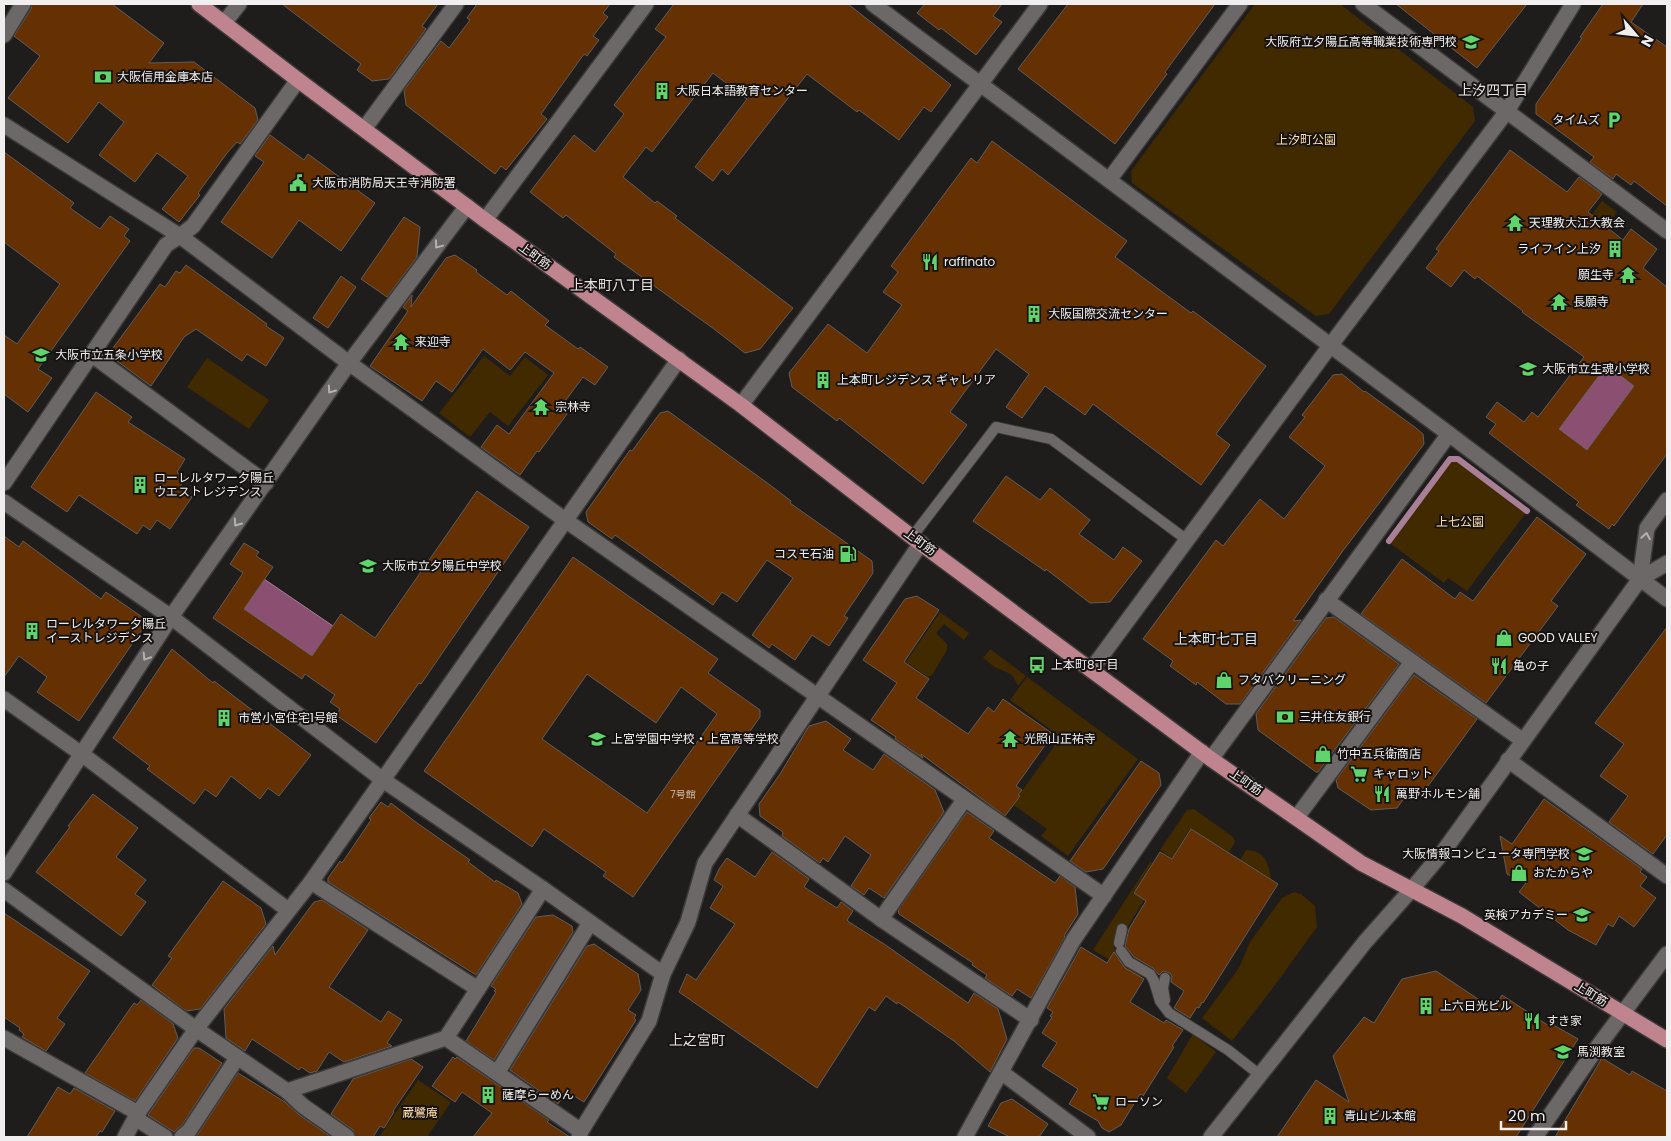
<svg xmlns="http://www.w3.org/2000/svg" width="1671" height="1141" viewBox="0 0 1671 1141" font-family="Poppins,'Noto Sans JP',sans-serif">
<rect width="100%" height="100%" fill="#1f1c1c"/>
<g fill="#412a00">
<polygon points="1255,4 1340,4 1473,107 1475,121 1329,314 1316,316 1132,183 1131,171"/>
<polygon points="1602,201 1617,212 1574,271 1559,260"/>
<polygon points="484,356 510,376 525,357 548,375 508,426 490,412 470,437 439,413"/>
<polygon points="207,358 269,400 249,429 187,387"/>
<polygon points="1449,458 1458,458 1528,510 1467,591 1448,578 1444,583 1387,541"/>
<polygon points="940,612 969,633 964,640 944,624 936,633 947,644 947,650 932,675 928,677 906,662"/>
<path d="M990,649L1026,676L1018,686C1012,672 1010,674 997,668C992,666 988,661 983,658Z"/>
<polygon points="1027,677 1138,759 1068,856 1041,836 1047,829 1014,805 1020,796 1019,795 1061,737 1010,700"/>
<polygon points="1194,809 1233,837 1235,842 1229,852 1190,829 1172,858 1160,850 1187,810"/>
<path d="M1246,850C1265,850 1269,864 1271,879L1240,860Z"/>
<path d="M1150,862L1152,863L1133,893L1144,900L1126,930L1119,926C1105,952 1122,963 1142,975L1140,978L1093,950Z"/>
<polygon points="1294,892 1301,894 1315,906 1317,927 1275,985 1232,1041 1202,1018 1239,968 1250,942 1282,898"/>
<polygon points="1193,1034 1216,1052 1186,1093 1167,1078"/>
<polygon points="418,1080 451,1102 427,1137 379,1137"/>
</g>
<g fill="#8b4f72" stroke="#a97f97">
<polygon points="1607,365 1634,386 1587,450 1559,429"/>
<polygon points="264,579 333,626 312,656 244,609"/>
</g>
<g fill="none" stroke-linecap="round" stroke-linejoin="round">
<polyline stroke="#a97f97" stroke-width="6" points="1389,541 1450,459 1458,459 1527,511"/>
</g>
<g fill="#653002" stroke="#605d5b" fill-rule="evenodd">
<polygon points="32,4 112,4 164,43 149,63 194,62 255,108 258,120 240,144 237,142 227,153 198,193 200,195 179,222 162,209 188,176 157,153 135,182 99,155 124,122 99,102 68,143 8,98 40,56 14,36 31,9"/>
<polygon points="282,4 438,4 422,26 426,29 389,79 372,81 357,70 361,64"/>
<polygon points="477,4 610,4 603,13 608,17 593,36 599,40 587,56 584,54 541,114 547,119 506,170 501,166 495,174 406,105 404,90 441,41 449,48 470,20 467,18"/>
<polygon points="674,4 848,4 951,85 931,112 924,107 899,140 859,110 857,112 807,74 728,175 722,169 713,181 695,167 747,99 713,73 652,152 646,147 623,177 655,203 657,201 677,216 675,218 793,308 760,349 745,353 714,329 614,257 616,254 566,215 563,218 530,192 574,135 595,152 624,114 614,105 666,37 655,29"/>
<polygon points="925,4 1002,4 993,16 1002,22 976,55 941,28 939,30 917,13"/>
<polygon points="1068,4 1215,4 1165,72 1167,74 1115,144 1018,69"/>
<polygon points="1396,4 1527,4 1477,68"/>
<polygon points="1603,4 1643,4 1631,22 1667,47 1667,206 1634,181 1631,185 1616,174 1613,179 1590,162 1594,157 1536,114 1536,104 1582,38 1580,37"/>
<polygon points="270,135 304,160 308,154 375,203 341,251 299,220 272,258 221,222 264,162 255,156"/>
<polygon points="992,141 1127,241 1115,257 1191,313 1193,311 1266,366 1216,434 1230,445 1201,485 1093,404 1085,415 1045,386 1022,418 1006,407 1029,374 996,349 950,412 967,425 923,484 839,418 837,421 792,387 789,373 828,324 867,353 902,305 883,292 898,272 891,266 971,158 977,163"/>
<path d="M1510,150L1567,192L1579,177L1602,194L1588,212L1623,240L1631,229L1657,249L1643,268L1667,287V454L1614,526L1612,524L1609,529L1576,505L1579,502L1489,433L1496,424L1486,417L1497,402L1524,422L1532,412L1538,417L1584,357L1522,312L1523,311L1477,276L1475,279L1464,270L1451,287L1426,268L1439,251L1436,249ZM1607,365L1634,386L1587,450L1559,429Z"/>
<polygon points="4,152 74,203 70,208 100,229 110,216 129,229 124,236 130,241 38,369 52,378 28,412 4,394 4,335 17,344 60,284 4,242"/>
<polygon points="404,217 420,227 417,257 387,297 361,279"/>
<polygon points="455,255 477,270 476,272 507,295 511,291 549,321 545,325 578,349 580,347 608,367 595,385 583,377 560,408 567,414 539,452 537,451 520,475 481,447 497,425 509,434 554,373 525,352 510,370 483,349 452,392 436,381 422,401 370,366 408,311 403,307 412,295 411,307 446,258"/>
<polygon points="186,265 267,324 266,326 284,338 266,366 247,354 242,361 196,329 184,337 151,386 117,361 113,348 130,325 160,284 165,287 176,271 180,273"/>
<polygon points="341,276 356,287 328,328 313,318"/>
<polygon points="1342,374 1364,392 1365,391 1416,428 1423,434 1424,444 1342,552 1293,621 1301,620 1240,704 1226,704 1197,682 1196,685 1170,666 1173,661 1143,639 1216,540 1223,546 1260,499 1284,519 1325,466 1289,437 1305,417 1302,415 1333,375"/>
<polygon points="96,392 132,417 128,422 185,459 177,472 186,478 179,488 192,497 170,529 157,520 150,530 143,525 137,534 79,495 67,512 31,487"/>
<polygon points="668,411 770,485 791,501 790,503 872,561 873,573 844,616 848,618 829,646 812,635 795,660 772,644 769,648 752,635 793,578 767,560 737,602 722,592 713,605 615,535 612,539 588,522 586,512 630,450 632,451 660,413"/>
<polygon points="1006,476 1040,500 1050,488 1090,520 1079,534 1114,560 1123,547 1142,561 1110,602 1090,603 1046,569 1045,571 973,521"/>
<polygon points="477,491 529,527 421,684 419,683 376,743 336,715 340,709 330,702 335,695 305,674 302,679 213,618 243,573 230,564 244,543 259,552 256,556 273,567 244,609 312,656 341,614 375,638"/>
<polygon points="1537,517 1586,554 1551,601 1558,606 1486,703 1361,614 1402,559 1455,599 1460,592 1473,601"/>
<polygon points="4,536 19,547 23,541 101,599 106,592 148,621 79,721 37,692 47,677 19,656 4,677"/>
<path d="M573,557L718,659L708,673L760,710V717L633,897L603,876L606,872L544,829L532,847L424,771ZM587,674L656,723L681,687L717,714L647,813L542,739Z"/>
<polygon points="917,596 939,610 904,662 929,679 916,698 968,734 988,707 994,712 1003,699 1053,734 1016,786 1022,790 1018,795 1020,796 1005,816 921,754 923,758 895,739 896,737 871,720 897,683 863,660 905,599"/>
<polygon points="1334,617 1399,664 1318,772 1316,772 1258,730 1256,714 1326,618"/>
<polygon points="1667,627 1667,835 1653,854 1609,822 1628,796 1600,776 1624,744 1595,723"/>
<polygon points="172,649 213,683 214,681 311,755 279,796 268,788 260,799 231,776 216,797 205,789 194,804 147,769 150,766 113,738"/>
<polygon points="1414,675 1477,719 1420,797 1410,790 1397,808 1371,810 1338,788 1336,780"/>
<polygon points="826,721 851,739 843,750 873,770 884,754 935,790 944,812 884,898 869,888 864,895 851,886 871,855 845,836 828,862 823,858 820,863 782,836 783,832 760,816 759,804 780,774 809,726"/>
<polygon points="1141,761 1159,773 1161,785 1103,869 1086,872 1070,861"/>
<polygon points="93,794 138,828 116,857 146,880 135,894 146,902 121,936 36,872 70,827 68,826"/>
<polygon points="1544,799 1642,869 1640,872 1647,877 1640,886 1656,898 1634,927 1619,916 1613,927 1608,924 1596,945 1568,930 1519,892 1526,883 1507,874 1500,836 1512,844"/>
<polygon points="381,802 388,807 391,803 417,823 470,860 468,862 495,882 496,880 518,893 522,904 476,975 328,882 328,878 340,861 342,863 371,820 369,818"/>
<polygon points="967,812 994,831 989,838 1055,883 1060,876 1075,887 1078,914 1064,936 1065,937 1031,998 1017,989 1012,996 985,978 987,975 972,965 973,963 899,914 898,910"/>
<polygon points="1191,829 1278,884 1203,1003 1202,1002 1199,1008 1197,1007 1190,1018 1174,1008 1184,991 1171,982 1172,976 1170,973 1163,971 1159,975 1153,968 1134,957 1125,946 1129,929 1146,901 1134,893 1160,852 1172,859"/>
<polygon points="772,852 809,879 804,887 837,908 841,902 853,911 847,920 849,922 884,944 968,1003 974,993 998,1009 1007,1039 990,1072 954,1041 898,1002 897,1004 886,996 875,1011 869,1007 817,1088 679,992 687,974 696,980 735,924 710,908 723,886 714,880 719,869 727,858 755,877"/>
<polygon points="223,881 261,908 266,924 200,1009 186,1011 152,985 172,958 168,956"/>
<polygon points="322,900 368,930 329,987 381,1022 388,1011 402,1020 387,1043 392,1046 344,1062 329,1052 317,1071 310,1073 301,1067 299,1070 252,1039 245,1051 226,1038 224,1009 273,946 275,955 314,902"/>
<polygon points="4,913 90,971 57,1018 65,1024 46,1051 22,1037 24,1034 19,1030 20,1028 4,1017"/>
<polygon points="553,915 572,926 573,932 494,1060 466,1041 496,992 494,991 496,989 491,986 536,917"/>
<polygon points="594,944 638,974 641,990 628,1010 636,1015 634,1018 636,1020 584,1102 566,1091 558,1104 510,1070 587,946"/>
<polygon points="1081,947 1107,963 1114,952 1125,968 1144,979 1130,1002 1164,1023 1166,1020 1183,1030 1172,1046 1174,1047 1143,1096 1140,1094 1121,1125 1109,1132 1102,1128 1098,1121 1069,1104 1078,1089 1042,1066 1057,1043 1042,1033 1052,1017 1050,1016 1053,1012 1047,1008"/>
<polygon points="1436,971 1493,1009 1502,995 1549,1026 1550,1023 1578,1039 1516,1137 1277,1137 1316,1080 1349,1102 1333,1056 1364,1017 1374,1023 1402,979"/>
<polygon points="141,1000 173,1024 178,1038 135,1101 85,1073 134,1003 137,1005"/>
<polygon points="194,1048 199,1048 222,1063 182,1125 174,1132 148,1115"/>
<polygon points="453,1057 455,1059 457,1057 549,1120 547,1122 570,1137 473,1137 492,1113 462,1092 455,1102 432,1086"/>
<polygon points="1602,1058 1630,1075 1632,1071 1667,1091 1667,1137 1555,1137"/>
<polygon points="411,1059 423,1067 393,1111 394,1112 384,1128 380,1126 373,1137 356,1137 353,1130 331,1114 353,1079"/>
<polygon points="238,1073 285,1102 298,1114 331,1137 196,1137"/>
<polygon points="58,1087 70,1094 74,1088 115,1111 102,1132 100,1131 96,1137 27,1137"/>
<polygon points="1012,1099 1048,1124 1039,1137 1010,1137 988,1126 1001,1103"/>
</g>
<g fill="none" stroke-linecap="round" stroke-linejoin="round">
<g stroke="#3c3a39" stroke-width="12">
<g id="lane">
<polyline points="912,537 996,427 1051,439 1187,540"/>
<polyline points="1119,943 1122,929"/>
<polyline points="1121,951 1129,962 1150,974 1154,981 1160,1001 1169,1013 1228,1050 1260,1075"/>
<polyline points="1165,978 1163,988 1165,1000"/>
</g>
</g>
<g stroke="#3c3a39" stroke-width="18">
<g id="street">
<polyline points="4,35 23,4"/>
<polyline points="1109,180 1240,4"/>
<polyline points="180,236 193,226 298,80"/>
<polyline points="92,355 266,483"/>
<polyline points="4,502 171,617 383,780"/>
<polyline points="1326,600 1522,740"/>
<polyline points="1508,760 1667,876"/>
<polyline points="1297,817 1412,662"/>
<polyline points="4,873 171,617 349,363 467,206"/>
<polyline points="311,882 478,989"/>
<polyline points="881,919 964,800"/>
<polyline points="4,1038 138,1113"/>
<polyline points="497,1073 590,923"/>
<polyline points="287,1091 303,1106 347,1137"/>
<polyline points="135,1118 165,1137"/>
<polyline points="125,1137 138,1113 196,1029"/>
<polyline points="182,1137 189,1131 237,1058"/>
</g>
</g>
<g stroke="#3c3a39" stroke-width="18">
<g id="secondary">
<polyline points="873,4 1449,434 1667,599"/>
<polyline points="1363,4 1667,231"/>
<polyline points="224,23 239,4"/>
<polyline points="4,125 180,236 349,363 565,520 1104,896"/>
<polyline points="364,129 456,4"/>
<polyline points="485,220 646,4"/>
<polyline points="741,405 1040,4"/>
<polyline points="4,483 166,245 180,236"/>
<polyline points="1640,579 1647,528 1667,500"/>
<polyline points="1091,670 1330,346 1507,111 1573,4"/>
<polyline points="4,699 83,755 288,910"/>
<polyline points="1211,759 1449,434"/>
<polyline points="383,780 543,889 663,974"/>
<polyline points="737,815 881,919 1031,1020"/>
<polyline points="4,890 196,1029 287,1091 446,1038 581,1131"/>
<polyline points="196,1029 311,882 679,359"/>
<polyline points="446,1038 543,889"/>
<polyline points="1001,1072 1088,1137"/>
<polyline points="579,1137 581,1131 649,1021 663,974 688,922 705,863 921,543"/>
<polyline points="965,1137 1074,939 1202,752"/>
<polyline points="1211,1137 1365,942 1411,890 1443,852 1640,579 1667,563"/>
<polyline points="1535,1137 1599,1045 1667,954"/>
</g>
</g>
<g stroke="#3c3a39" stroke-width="18">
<polyline id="primary" points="199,4 298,80 485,220 741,405 912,537 1211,759 1361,863 1462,916 1667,1040"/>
</g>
<use href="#lane" stroke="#6b6867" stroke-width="10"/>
<use href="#street" stroke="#6b6867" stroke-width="15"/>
<use href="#secondary" stroke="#6b6867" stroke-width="15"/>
<use href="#primary" stroke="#c0848f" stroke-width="15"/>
</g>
<defs><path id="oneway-chevron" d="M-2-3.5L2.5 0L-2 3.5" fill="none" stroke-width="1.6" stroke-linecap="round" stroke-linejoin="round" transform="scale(1.25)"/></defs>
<g stroke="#b4b2b1">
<use href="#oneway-chevron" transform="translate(438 245) rotate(127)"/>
<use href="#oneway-chevron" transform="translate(331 390) rotate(125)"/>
<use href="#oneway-chevron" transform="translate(237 523) rotate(125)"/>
<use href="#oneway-chevron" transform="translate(1646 536) rotate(-81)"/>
<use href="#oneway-chevron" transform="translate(146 657) rotate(123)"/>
</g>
<defs>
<g id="school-bare" transform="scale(1.35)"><path d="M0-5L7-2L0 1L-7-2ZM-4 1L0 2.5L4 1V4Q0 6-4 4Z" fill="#5fd56b" stroke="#161312" stroke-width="2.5" paint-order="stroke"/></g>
<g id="bank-bare" transform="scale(1.35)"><path d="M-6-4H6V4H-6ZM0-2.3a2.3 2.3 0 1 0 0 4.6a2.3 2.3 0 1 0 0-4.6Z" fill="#5fd56b" stroke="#161312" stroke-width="2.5" paint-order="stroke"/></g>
<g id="building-bare" transform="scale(1.35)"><path d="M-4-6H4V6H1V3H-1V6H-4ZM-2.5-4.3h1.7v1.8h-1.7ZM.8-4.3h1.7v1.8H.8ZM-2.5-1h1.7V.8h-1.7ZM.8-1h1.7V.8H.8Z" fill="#5fd56b" stroke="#161312" stroke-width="2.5" paint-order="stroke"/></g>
<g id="parking-bare" transform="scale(1.35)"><path d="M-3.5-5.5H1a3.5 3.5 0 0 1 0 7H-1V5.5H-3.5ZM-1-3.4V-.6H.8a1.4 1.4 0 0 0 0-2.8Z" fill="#5fd56b" stroke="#161312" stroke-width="2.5" paint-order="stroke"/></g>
<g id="civic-bare" transform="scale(1.35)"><path d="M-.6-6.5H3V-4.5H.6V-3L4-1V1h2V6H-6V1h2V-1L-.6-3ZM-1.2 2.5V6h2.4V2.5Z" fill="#5fd56b" stroke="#161312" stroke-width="2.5" paint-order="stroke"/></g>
<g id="temple-bare" transform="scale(1.35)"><path d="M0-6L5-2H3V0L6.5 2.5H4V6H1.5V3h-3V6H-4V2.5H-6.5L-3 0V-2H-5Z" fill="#5fd56b" stroke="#161312" stroke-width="2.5" paint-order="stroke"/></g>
<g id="restaurant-bare" transform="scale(1.35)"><path d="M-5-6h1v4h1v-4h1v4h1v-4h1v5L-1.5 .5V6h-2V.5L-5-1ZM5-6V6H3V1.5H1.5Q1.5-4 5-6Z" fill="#5fd56b" stroke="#161312" stroke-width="2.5" paint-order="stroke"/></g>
<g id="fuel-bare" transform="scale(1.35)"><path d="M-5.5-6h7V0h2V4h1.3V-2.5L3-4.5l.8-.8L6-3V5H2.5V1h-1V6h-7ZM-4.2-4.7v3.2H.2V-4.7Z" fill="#5fd56b" stroke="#161312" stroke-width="2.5" paint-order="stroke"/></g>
<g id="shop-bare" transform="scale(1.35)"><path d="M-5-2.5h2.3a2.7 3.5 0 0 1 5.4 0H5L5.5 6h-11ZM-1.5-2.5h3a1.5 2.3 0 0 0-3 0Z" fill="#5fd56b" stroke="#161312" stroke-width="2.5" paint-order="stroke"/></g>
<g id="bus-bare" transform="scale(1.35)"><path d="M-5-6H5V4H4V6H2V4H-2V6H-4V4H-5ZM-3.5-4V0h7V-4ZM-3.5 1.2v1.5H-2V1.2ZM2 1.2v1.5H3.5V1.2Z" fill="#5fd56b" stroke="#161312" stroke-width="2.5" paint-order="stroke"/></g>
<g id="supermarket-bare" transform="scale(1.35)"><path d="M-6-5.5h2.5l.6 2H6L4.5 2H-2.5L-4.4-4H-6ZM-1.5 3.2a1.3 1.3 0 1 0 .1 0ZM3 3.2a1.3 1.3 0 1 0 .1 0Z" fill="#5fd56b" stroke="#161312" stroke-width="2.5" paint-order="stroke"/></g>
<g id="university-bare" transform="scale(1.35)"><path d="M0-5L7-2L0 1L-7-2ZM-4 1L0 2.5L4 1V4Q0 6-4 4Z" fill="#5fd56b" stroke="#161312" stroke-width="2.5" paint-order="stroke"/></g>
</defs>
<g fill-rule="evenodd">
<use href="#school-bare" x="1471" y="42"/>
<use href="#bank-bare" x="103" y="77"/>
<use href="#building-bare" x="662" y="91"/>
<use href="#parking-bare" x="1614" y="120"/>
<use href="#civic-bare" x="298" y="183"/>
<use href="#temple-bare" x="1515" y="223"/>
<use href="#building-bare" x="1615" y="249"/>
<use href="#restaurant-bare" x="930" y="262"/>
<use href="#temple-bare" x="1628" y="275"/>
<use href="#temple-bare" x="1559" y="302"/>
<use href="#building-bare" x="1034" y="314"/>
<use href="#temple-bare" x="401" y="342"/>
<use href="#school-bare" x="41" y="355"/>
<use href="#school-bare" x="1528" y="369"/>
<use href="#building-bare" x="823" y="380"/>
<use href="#temple-bare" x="541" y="407"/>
<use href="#building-bare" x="140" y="485"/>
<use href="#fuel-bare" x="848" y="554"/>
<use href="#school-bare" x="368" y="566"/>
<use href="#building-bare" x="32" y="631"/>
<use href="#shop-bare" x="1504" y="638"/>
<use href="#bus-bare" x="1037" y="665"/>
<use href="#restaurant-bare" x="1499" y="666"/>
<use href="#shop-bare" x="1224" y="680"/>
<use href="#bank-bare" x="1285" y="717"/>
<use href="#building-bare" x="224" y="718"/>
<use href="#school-bare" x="597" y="739"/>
<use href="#temple-bare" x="1010" y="739"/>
<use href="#shop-bare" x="1323" y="754"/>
<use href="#supermarket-bare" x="1359" y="774"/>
<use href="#restaurant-bare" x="1382" y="794"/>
<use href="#university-bare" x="1584" y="854"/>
<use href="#shop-bare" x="1519" y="873"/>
<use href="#school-bare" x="1582" y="915"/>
<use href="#building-bare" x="1426" y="1006"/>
<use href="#restaurant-bare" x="1532" y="1021"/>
<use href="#school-bare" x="1563" y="1052"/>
<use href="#building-bare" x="488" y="1095"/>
<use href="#supermarket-bare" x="1101" y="1102"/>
<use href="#building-bare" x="1330" y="1116"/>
</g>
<g text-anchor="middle" stroke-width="4" stroke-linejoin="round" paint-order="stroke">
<g font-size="10" fill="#cdbeb3">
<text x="683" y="798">7号館</text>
</g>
<g font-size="12" fill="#f0eeee" stroke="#161312" text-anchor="start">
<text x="1457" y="46" text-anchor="end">大阪府立夕陽丘高等職業技術専門校</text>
<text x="117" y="81">大阪信用金庫本店</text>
<text x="676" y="95">大阪日本語教育センター</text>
<text x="1600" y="124" text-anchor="end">タイムズ</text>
<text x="312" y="187">大阪市消防局天王寺消防署</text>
<text x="1529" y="227">天理教大江大教会</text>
<text x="1601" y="253" text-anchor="end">ライフイン上汐</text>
<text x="944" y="266">raffinato</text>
<text x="1614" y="279" text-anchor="end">願生寺</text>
<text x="1573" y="306">長願寺</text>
<text x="1048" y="318">大阪国際交流センター</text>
<text x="415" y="346">来迎寺</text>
<text x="55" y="359">大阪市立五条小学校</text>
<text x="1542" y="373">大阪市立生魂小学校</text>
<text x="837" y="384">上本町レジデンス ギャレリア</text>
<text x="555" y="411">宗林寺</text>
<text x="154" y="482">ローレルタワー夕陽丘<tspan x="154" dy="14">ウエストレジデンス</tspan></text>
<text x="834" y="558" text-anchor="end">コスモ石油</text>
<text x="382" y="570">大阪市立夕陽丘中学校</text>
<text x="46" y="628">ローレルタワー夕陽丘<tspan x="46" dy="14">イーストレジデンス</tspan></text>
<text x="1518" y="642">GOOD VALLEY</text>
<text x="1051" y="669">上本町8丁目</text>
<text x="1513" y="670">亀の子</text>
<text x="1238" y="684">フタバクリーニング</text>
<text x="1299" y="721">三井住友銀行</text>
<text x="238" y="722">市営小宮住宅1号館</text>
<text x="611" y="743">上宮学園中学校・上宮高等学校</text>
<text x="1024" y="743">光照山正祐寺</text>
<text x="1337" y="758">竹中五兵衛商店</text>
<text x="1373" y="778">キャロット</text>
<text x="1396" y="798">萬野ホルモン舗</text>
<text x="1570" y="858" text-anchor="end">大阪情報コンピュータ専門学校</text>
<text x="1533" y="877">おたからや</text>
<text x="1568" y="919" text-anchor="end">英検アカデミー</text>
<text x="1440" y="1010">上六日光ビル</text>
<text x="1546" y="1025">すき家</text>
<text x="1577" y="1056">馬渕教室</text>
<text x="502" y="1099">薩摩らーめん</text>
<text x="1115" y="1106">ローソン</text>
<text x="1344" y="1120">青山ビル本館</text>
</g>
<g font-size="12" fill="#ffddac" stroke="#161312">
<text x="1306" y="144">上汐町公園</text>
<text x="1460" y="526">上七公園</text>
<text x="420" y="1117">蔵鷺庵</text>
</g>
<g font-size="12" fill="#f0eeee" stroke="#161312">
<text transform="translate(535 256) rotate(36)" y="4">上町筋</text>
<text transform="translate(920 542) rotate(36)" y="4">上町筋</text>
<text transform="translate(1246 782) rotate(34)" y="4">上町筋</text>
<text transform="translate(1591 994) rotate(31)" y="4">上町筋</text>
</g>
<g font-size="14" fill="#e6e2e2" stroke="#161312">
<text x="1493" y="95">上汐四丁目</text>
<text x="612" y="290">上本町八丁目</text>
<text x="1216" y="644">上本町七丁目</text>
<text x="697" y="1045">上之宮町</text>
</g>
</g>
<rect width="1671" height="1141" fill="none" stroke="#f0eeee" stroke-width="10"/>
<g transform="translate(1636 35) rotate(118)" stroke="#161312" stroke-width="4" paint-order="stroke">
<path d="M0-4L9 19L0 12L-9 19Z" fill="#f0eeee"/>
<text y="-8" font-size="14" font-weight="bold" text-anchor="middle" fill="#f0eeee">N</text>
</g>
<path d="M1501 1121v8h65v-8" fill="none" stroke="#f0eeee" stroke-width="2.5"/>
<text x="1508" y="1121" font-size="15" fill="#f0eeee" stroke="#161312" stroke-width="4" paint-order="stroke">20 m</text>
</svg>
